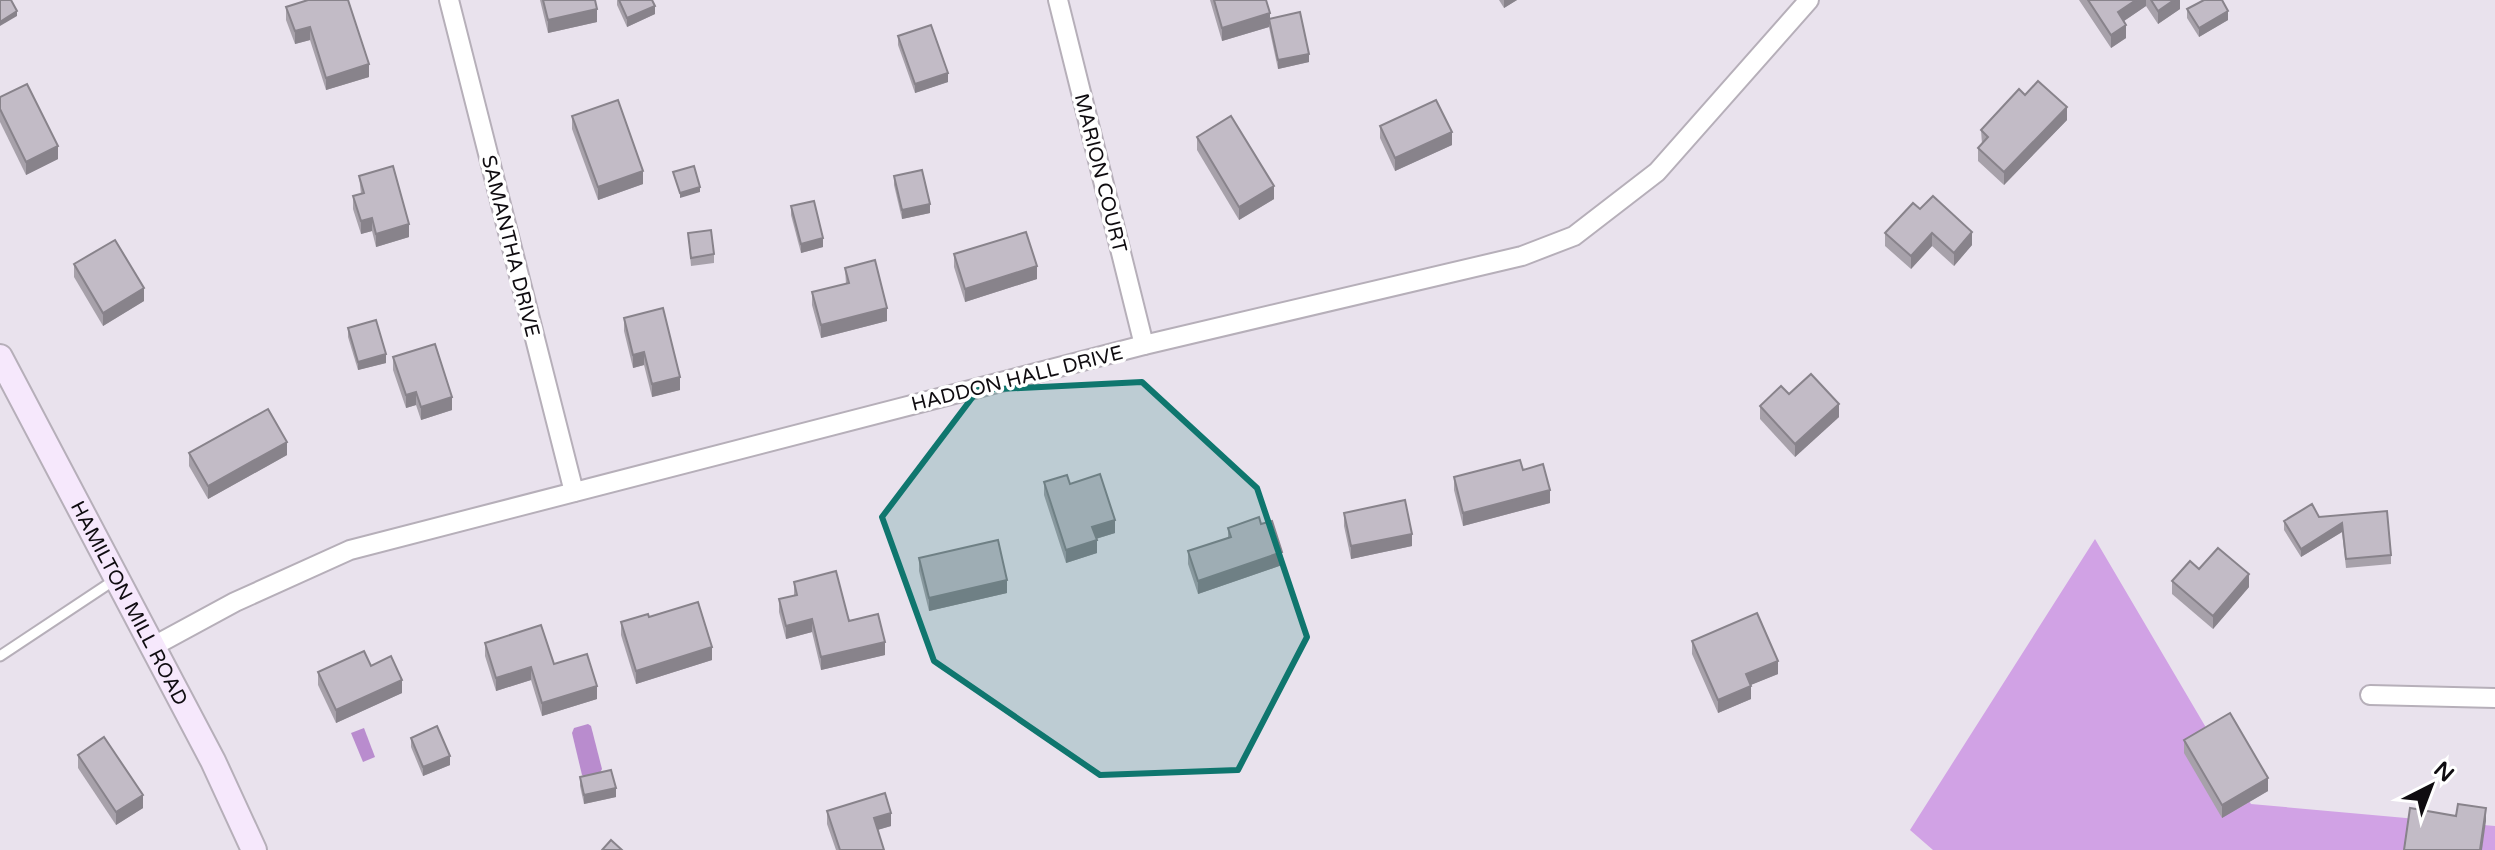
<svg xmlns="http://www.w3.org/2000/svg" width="2495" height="850" viewBox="0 0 2495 850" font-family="'Varela Round',sans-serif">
<rect width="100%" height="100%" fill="#e9e2ed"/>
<polygon fill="#d1a2e5" points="2095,539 2251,804 2495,826 2495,850 1933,850 1910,830"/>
<g fill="#b98cce">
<polygon points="588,724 591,726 602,769 600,773 586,778 582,775 572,733 574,728"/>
<polygon points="364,728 375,757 363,762 351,733"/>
</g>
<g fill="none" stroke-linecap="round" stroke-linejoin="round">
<g stroke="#b6afb9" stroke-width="13">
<polyline id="service" points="0,656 116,579"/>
</g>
<g stroke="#b6afb9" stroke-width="22">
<g id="minor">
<polyline points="449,0 574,492"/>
<polyline points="1058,0 1144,345"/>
<polyline points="152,647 235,602 350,550 1144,345 1522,256 1574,236 1657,172 1809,0"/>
<polyline points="2370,695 2495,698"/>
</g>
</g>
<g stroke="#b6afb9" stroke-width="28">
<g id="secondary">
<path id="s1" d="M0,357L213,761L254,850"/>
</g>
</g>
<use href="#service" stroke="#fff" stroke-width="9"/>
<use href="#minor" stroke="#fff" stroke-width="18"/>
<use href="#secondary" stroke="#f6e8fc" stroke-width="24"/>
</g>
<g fill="#a7a1aa">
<polygon points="540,0 595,0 597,22 548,33"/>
<polygon points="617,0 652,0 655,14 627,27 617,5"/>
<polygon points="1210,0 1266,0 1270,19 1309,62 1278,69 1269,27 1222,41"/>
<polygon points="1499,0 1517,0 1504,8"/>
<polygon points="2079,0 2180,0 2180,9 2158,24 2146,6 2124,21 2126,38 2111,48"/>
<polygon points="286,7 369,77 326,90 310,40 295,44 286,20"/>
<polygon points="2187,9 2228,20 2199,37 2187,18"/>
<polygon points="898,36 948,82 915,93 898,45"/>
<polygon points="2025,95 2067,120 2004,185 1978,161 1978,148 1982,144 1981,130"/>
<polygon points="0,97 58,159 26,175 0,122"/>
<polygon points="572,116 643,184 598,200 572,129"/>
<polygon points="1380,126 1452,145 1395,171 1380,138"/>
<polygon points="1197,137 1274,199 1239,220 1197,150"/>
<polygon points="359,176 409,237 376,247 372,231 361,234 353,209 353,196 361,194"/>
<polygon points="894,176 930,213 902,219 894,185"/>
<polygon points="791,206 823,247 801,253 791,215"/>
<polygon points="1920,209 1972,245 1954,266 1932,246 1911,269 1885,246 1885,233"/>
<polygon points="688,233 714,254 714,263 691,266"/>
<polygon points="954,254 1037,279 965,302 954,267"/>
<polygon points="74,264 144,301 103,326 74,277"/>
<polygon points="845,268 887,321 821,338 812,305 812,292 846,284"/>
<polygon points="624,318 680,390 652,397 644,365 633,368 624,331"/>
<polygon points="348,328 386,363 358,370 348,337"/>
<polygon points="393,357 452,410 421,420 416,405 406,408 393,370"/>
<polygon points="1789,394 1839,417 1795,457 1760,419 1760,406"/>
<polygon points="189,453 287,455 208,499 189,466"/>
<polygon points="1523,470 1550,503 1463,526 1454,490 1454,477"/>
<polygon points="1044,482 1070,484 1115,533 1096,539 1097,553 1066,563 1044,495"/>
<polygon points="1344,513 1412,546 1351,559 1344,526"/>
<polygon points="2319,517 2391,555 2391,564 2346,568 2342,532 2301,557 2284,530 2284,521"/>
<polygon points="1261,524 1282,565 1198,594 1188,564 1188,551 1228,538 1228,528"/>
<polygon points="919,558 1007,593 929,611 919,571"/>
<polygon points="2199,569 2249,587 2213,629 2172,594 2172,581"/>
<polygon points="794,582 849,621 885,655 821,670 812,632 786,639 779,612 779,599 794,596"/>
<polygon points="649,617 712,660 636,684 621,635 621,622"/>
<polygon points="1692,641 1778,674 1750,685 1751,699 1718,713 1692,654"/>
<polygon points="485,643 554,664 597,699 542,716 531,680 496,691 485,656"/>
<polygon points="371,666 402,693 336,723 318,685 318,672"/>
<polygon points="411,738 450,765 423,776 411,747"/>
<polygon points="2184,740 2268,791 2222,818 2184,753"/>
<polygon points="78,755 143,808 116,825 78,768"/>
<polygon points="580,777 616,797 584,804 580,786"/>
<polygon points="827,811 891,826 877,830 884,850 836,850 827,824"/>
</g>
<g fill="#88838b">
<polygon points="1504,0 1517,0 1504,8"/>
<polygon points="2136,0 2146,0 2146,6 2118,25 2118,12"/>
<polygon points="2174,0 2180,0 2180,9 2158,24 2158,11"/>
<polygon points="655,6 655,14 627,27 627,18"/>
<polygon points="597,9 597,22 548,33 548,20"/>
<polygon points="17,11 17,16 0,26 0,22"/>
<polygon points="2228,11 2228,20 2199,37 2199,28"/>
<polygon points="1270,13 1270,26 1269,19 1269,27 1222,41 1222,28"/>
<polygon points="2126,25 2126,38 2111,48 2111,35"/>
<polygon points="310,27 310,40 295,44 295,31"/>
<polygon points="1309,54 1309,62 1278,69 1278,60"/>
<polygon points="369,64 369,77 326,90 326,78"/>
<polygon points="948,73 948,82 915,93 915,84"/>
<polygon points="2067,107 2067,120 2004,185 2004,172"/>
<polygon points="1452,132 1452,145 1395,171 1395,158"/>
<polygon points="58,146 58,159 26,175 26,162"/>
<polygon points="643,171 643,184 598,200 598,187"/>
<polygon points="1274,186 1274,199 1239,220 1239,207"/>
<polygon points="700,187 700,192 680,198 680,193"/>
<polygon points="930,204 930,213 902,219 902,210"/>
<polygon points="372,218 372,231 361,234 361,221"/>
<polygon points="409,224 409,237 376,247 376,234"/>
<polygon points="1972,232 1972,245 1954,266 1954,253"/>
<polygon points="1932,233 1932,246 1911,269 1911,256"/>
<polygon points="823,238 823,247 801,253 801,244"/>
<polygon points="1037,266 1037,279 965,302 965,289"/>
<polygon points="144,288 144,301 103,326 103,313"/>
<polygon points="887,308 887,321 821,338 821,325"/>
<polygon points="644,352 644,365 633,368 633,355"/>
<polygon points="386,354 386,363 358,370 358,362"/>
<polygon points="680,377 680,390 652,397 652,384"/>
<polygon points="416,392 416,405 406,408 406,395"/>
<polygon points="452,397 452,410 421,420 421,407"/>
<polygon points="1839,404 1839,417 1795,457 1795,444"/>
<polygon points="287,442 287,455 208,499 208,486"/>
<polygon points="1550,490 1550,503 1463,526 1463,513"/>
<polygon points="1115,520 1115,533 1092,540 1092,527"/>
<polygon points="2342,523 2342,532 2301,557 2301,549"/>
<polygon points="1412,534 1412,546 1351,559 1351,546"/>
<polygon points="1097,540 1097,553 1066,563 1066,550"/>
<polygon points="1282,552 1282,565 1198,594 1198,581"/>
<polygon points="2249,574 2249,587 2213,629 2213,616"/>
<polygon points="1007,580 1007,593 929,611 929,598"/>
<polygon points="812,619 812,632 786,639 786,626"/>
<polygon points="885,642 885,655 821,670 821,657"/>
<polygon points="712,647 712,660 636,684 636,671"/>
<polygon points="1778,661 1778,674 1746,687 1746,674"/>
<polygon points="531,667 531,680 496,691 496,678"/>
<polygon points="402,680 402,693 336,723 336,710"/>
<polygon points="597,686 597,699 542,716 542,703"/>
<polygon points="1751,686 1751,699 1718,713 1718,700"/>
<polygon points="450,756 450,765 423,776 423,767"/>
<polygon points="2268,778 2268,791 2222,818 2222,805"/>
<polygon points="616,788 616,797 584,804 584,795"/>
<polygon points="143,795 143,808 116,825 116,812"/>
<polygon points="2486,808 2486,821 2482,850 2480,850"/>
<polygon points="891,813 891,826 874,831 874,818"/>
</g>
<g fill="#c2bbc6" stroke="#88838b" stroke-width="2">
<polygon points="0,0 11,0 17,11 0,22"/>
<polygon points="308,0 348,0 369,64 326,78 310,27 295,31 286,7"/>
<polygon points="543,0 595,0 597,9 548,20"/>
<polygon points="619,0 652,0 655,6 627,18"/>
<polygon points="1214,0 1266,0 1270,13 1222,28"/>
<polygon points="2088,0 2136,0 2118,12 2126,25 2111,35"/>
<polygon points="2151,0 2174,0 2158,11"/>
<polygon points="2204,0 2222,0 2228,11 2199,28 2187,9"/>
<polygon points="1300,12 1309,54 1278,60 1269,19"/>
<polygon points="931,25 948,73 915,84 898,36"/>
<polygon points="2038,81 2067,107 2004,172 1978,148 1988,137 1981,130 2019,89 2025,95"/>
<polygon points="27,84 58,146 26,162 0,109 0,97"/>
<polygon points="618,100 643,171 598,187 572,116"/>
<polygon points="1436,100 1452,132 1395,158 1380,126"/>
<polygon points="1231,116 1274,186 1239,207 1197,137"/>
<polygon points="393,166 409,224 376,234 372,218 361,221 353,196 364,193 359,176"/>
<polygon points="694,166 700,187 680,193 673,172"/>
<polygon points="922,170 930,204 902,210 894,176"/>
<polygon points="1933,196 1972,232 1954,253 1932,233 1911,256 1885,233 1913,203 1920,209"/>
<polygon points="814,201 823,238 801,244 791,206"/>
<polygon points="711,230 714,254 691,258 688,233"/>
<polygon points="1026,232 1037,266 965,289 954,254"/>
<polygon points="115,240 144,288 103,313 74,264"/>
<polygon points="875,260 887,308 821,325 812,292 849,283 845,268"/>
<polygon points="663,308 680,377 652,384 644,352 633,355 624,318"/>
<polygon points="376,320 386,354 358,362 348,328"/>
<polygon points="435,344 452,397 421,407 416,392 406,395 393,357"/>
<polygon points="1811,374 1839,404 1795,444 1760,406 1781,386 1789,394"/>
<polygon points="268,409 287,442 208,486 189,453"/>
<polygon points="1520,460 1523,470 1543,464 1550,490 1463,513 1454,477"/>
<polygon points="1100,474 1115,520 1092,527 1097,540 1066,550 1044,482 1067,475 1070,484"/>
<polygon points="1405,500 1412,534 1351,546 1344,513"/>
<polygon points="2312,504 2319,517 2387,511 2391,555 2346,559 2342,523 2301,549 2284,521"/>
<polygon points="1259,517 1261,524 1272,521 1282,552 1198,581 1188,551 1231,537 1228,528"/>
<polygon points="998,540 1007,580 929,598 919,558"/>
<polygon points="2218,548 2249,574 2213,616 2172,581 2190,561 2199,569"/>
<polygon points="836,571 849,621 878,614 885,642 821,657 812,619 786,626 779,599 797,595 794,582"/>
<polygon points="698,602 712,647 636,671 621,622 648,614 649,617"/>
<polygon points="1757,613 1778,661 1746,674 1751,686 1718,700 1692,641"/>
<polygon points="541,625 554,664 587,654 597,686 542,703 531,667 496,678 485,643"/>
<polygon points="364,651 371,666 391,656 402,680 336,710 318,672"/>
<polygon points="2230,713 2268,778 2222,805 2184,740"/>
<polygon points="437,726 450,756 423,767 411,738"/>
<polygon points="104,737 143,795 116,812 78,755"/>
<polygon points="611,770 616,788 584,795 580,777"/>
<polygon points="885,793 891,813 874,818 884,850 840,850 827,811"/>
<polygon points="2458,804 2486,808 2480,850 2404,850 2410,808 2456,816"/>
<polygon points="611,840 622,850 602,850"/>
</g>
<path fill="#0f766e" fill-opacity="0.2" stroke="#0f766e" stroke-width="6" stroke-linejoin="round" d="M1142,382L1257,488L1307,637L1238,770L1100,775L934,661L882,517L978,390Z"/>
<g text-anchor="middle" stroke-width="7" stroke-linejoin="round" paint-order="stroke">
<g font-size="20" fill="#0f0c10" stroke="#fff">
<text transform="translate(1101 173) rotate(76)" y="7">MARION COURT</text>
<text transform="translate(511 246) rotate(76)" y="7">SAMANTHA DRIVE</text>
<text transform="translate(1017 378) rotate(-14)" y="7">HADDON HALL DRIVE</text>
<text dy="7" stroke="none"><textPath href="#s1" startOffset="278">HAMILTON MILL ROAD</textPath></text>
</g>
</g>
<g transform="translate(2431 786) rotate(42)" stroke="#ffffff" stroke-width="6" paint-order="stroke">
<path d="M0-6L14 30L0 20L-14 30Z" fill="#0f0c10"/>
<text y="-12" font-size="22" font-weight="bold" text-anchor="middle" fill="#0f0c10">N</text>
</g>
</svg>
